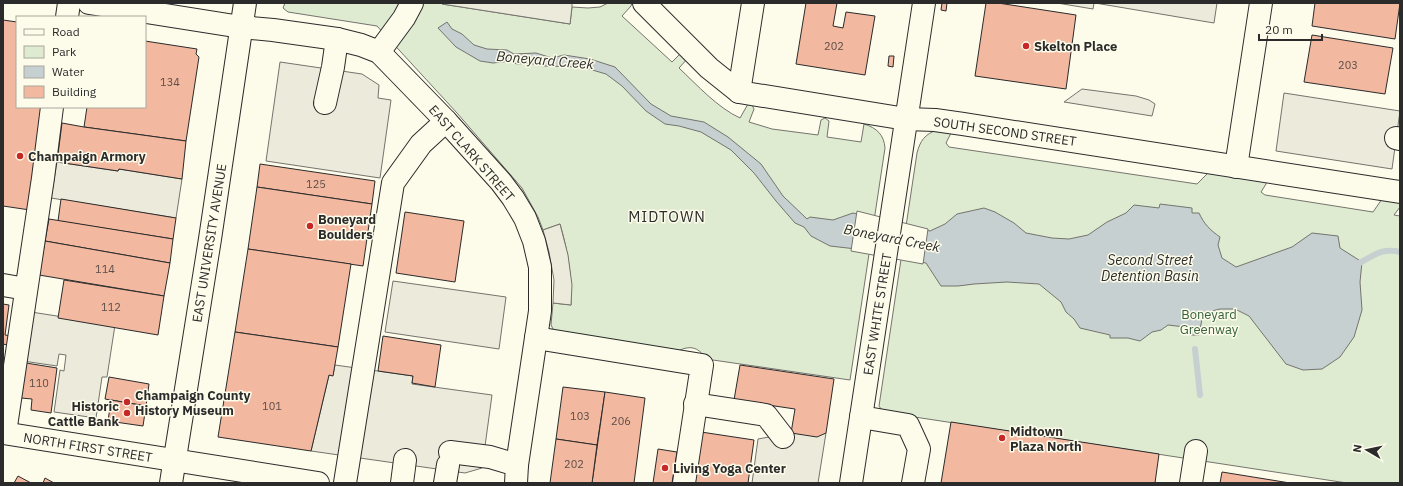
<svg xmlns="http://www.w3.org/2000/svg" width="1403" height="486" viewBox="0 0 1403 486" font-family="'IBM Plex Sans',sans-serif">
<rect width="100%" height="100%" fill="#fdfbea"/>
<g fill="#deebd1" stroke="#74746e">
<path d="M285,3H442V4L570,24L572,7L588,8L600,7L608,3H632L631,6L622,16L672,62L682,52L688,58L679,68C697,85 718,108 740,118L748,104L752,105L754,109L749,122L772,129L818,135L821,120L825,118L829,121L827,137L861,142L864,124C877,128 884,135 885,148L850,380L706,359C698,346 689,345 676,352L554,331L551,325L553,303L571,305C572,277 568,251 560,224L543,230L538,217L522,188L457,113L377,26L288,12L283,8Z"/>
<path d="M937,130L951,133L946,143L949,147L1197,184L1208,173L1266,182V184L1261,192L1265,195L1373,212L1382,199L1400,201V207L1394,215L1400,216V483H1347L895,414C888,412 882,412 879,406L917,153C920,141 925,134 937,130Z"/>
</g>
<g fill="#eceadb" stroke="#74746e">
<polygon points="442,3 572,3 572,7 570,24 442,4"/>
<polygon points="1057,3 1094,3 1093,9"/>
<polygon points="1095,3 1217,3 1214,23"/>
<polygon points="280,62 362,74 379,85 378,98 391,100 380,178 266,161"/>
<polygon points="1082,89 1136,96 1149,100 1155,104 1152,116 1064,102"/>
<polygon points="1284,93 1400,111 1392,169 1276,151"/>
<polygon points="57,162 118,171 119,169 182,179 176,218 51,198"/>
<polygon points="560,224 568,255 572,285 571,305 553,303 554,280 549,252 543,230"/>
<polygon points="393,281 506,297 499,349 385,332"/>
<polygon points="31,312 115,325 107,377 102,377 96,418 54,412 60,370 64,371 66,355 59,354 57,366 23,361"/>
<polygon points="335,365 413,376 412,384 492,395 482,468 465,473 311,451 329,375 333,375"/>
<polygon points="791,433 826,433 818,483 752,483 758,439"/>
</g>
<path fill="#c7d0d0" stroke="#74746e" d="M447,22L452,29L462,34L474,45L487,49L507,50L514,54L536,53L552,58L564,55L590,59L615,67L651,104L671,116L704,122L728,137L761,164L783,196L807,219L810,217L833,220L853,213L930,231L945,224L957,214L984,208L995,212L1014,223L1026,233L1052,238L1069,239L1088,235L1107,222L1126,213L1134,205L1159,208L1160,204L1192,208V213H1199C1204,224 1210,230 1220,237L1218,245L1222,258L1236,267L1292,247L1312,233L1338,236L1340,248L1362,262L1360,282L1362,310L1354,337L1340,357L1322,369L1303,370L1286,364L1249,316L1235,309H1220L1212,311L1202,319L1199,335H1191L1190,331L1185,327L1168,325L1161,330L1152,332L1140,341L1128,338H1110V335L1080,328L1074,319L1066,312L1061,302L1039,284L1007,282L974,284L958,286H941L926,263L865,250L830,246L811,236L804,227L795,223L776,201L754,173L731,150L701,132L679,126L665,124L646,111L622,86L606,74L582,67L545,66L528,63L517,64L510,61L493,63L480,61L456,47L438,28Z"/>
<polygon fill="#fdfbea" stroke="#74746e" points="857,211 928,229 923,264 851,251"/>
<g fill="none" stroke-linecap="round" stroke-linejoin="round">
<g stroke="#c7d0d0" stroke-width="6">
<path d="M1356,265C1372,257 1381,247 1400,252"/>
<polyline points="1195,349 1200,395"/>
</g>
</g>
<g fill="#f2b8a0" stroke="#2b2b2b">
<polygon points="806,3 837,3 833,26 843,28 846,12 875,16 865,75 796,64"/>
<polygon points="942,3 947,3 946,11 941,10"/>
<polygon points="986,3 998,3 1076,15 1066,89 975,76"/>
<polygon points="1315,3 1400,3 1395,39 1312,26"/>
<polygon points="3,20 17,22 17,107 45,107 30,210 3,206"/>
<polygon points="1312,35 1393,48 1385,94 1304,82"/>
<polygon points="145,41 197,49 196,54 199,57 186,141 84,127 87,107 145,107"/>
<polygon points="889,56 894,56 893,67 888,66"/>
<polygon points="62,123 84,127 186,141 182,179 119,169 118,171 57,162"/>
<polygon points="260,164 375,181 372,204 257,187"/>
<polygon points="257,187 372,204 363,266 248,249"/>
<polygon points="61,199 176,218 173,239 58,221"/>
<polygon points="405,212 464,221 455,282 396,273"/>
<polygon points="49,219 173,239 170,263 45,241"/>
<polygon points="45,241 170,263 164,296 39,275"/>
<polygon points="248,249 351,264 338,347 235,332"/>
<polygon points="64,280 164,296 158,335 58,318"/>
<polygon points="3,304 9,305 5,335 13,336 11,346 3,344"/>
<polygon points="235,332 338,347 333,376 329,375 311,451 218,437"/>
<polygon points="383,336 441,345 435,387 412,383 413,376 378,371"/>
<polygon points="26,363 57,368 51,413 31,410 32,399 21,398"/>
<polygon points="740,365 834,379 826,433 817,437 791,433 795,409 734,400"/>
<polygon points="109,377 149,384 146,406 105,399"/>
<polygon points="563,387 605,392 597,445 556,439"/>
<polygon points="605,392 645,398 634,483 592,483"/>
<polygon points="111,400 146,406 143,426 108,421"/>
<polygon points="951,422 1159,454 1155,483 941,483"/>
<polygon points="701,432 754,440 748,483 693,483"/>
<polygon points="556,439 597,445 592,483 550,483"/>
<polygon points="658,449 677,452 672,483 653,483"/>
<polygon points="1222,472 1290,483 1220,483"/>
<polygon points="18,476 31,483 14,483"/>
<polygon points="45,478 54,483 43,483"/>
</g>
<g fill="none" stroke-linecap="round" stroke-linejoin="round">
<g stroke="#2b2b2b" stroke-width="24">
<g id="minor">
<polyline points="89,3 241,27 273,30 337,39 361,45 379,52 446,121 501,182 513,198 525,218 534,241 540,267 540,311 517,465 516,483"/>
<polyline points="644,3 709,68 739,92 906,119 935,120 963,124 1400,192"/>
<polyline points="67,17 69,3"/>
<polyline points="379,52 404,18 412,3"/>
<polyline points="739,92 753,3"/>
<polyline points="325,103 333,67 337,39"/>
<polyline points="1396,138 1400,139"/>
<polyline points="1236,167 1261,3"/>
<polyline points="3,285 26,289"/>
<polyline points="536,338 702,365 684,483"/>
<polyline points="695,404 766,415 783,437"/>
<polyline points="861,417 908,425 919,449 913,483"/>
<polyline points="3,433 318,483"/>
<polyline points="5,433 43,178 52,107"/>
<polyline points="450,452 490,457 517,465"/>
<polyline points="345,483 393,183 421,144 446,121"/>
<polyline points="402,483 405,460"/>
<polyline points="445,483 448,465"/>
<polyline points="851,483 924,3"/>
<polyline points="1191,483 1196,451"/>
</g>
</g>
<g stroke="#2b2b2b" stroke-width="24">
<polyline id="major" points="171,483 210,239 245,3"/>
</g>
<use href="#minor" stroke="#fdfbea" stroke-width="22"/>
<use href="#major" stroke="#fdfbea" stroke-width="22"/>
</g>
<g fill="#c62828" stroke="#fdfbea" stroke-width="1.5">
<circle cx="1026" cy="46" r="4"/>
<circle cx="20" cy="156" r="4"/>
<circle cx="310" cy="226" r="4"/>
<circle cx="127" cy="402" r="4"/>
<circle cx="127" cy="413" r="4"/>
<circle cx="1002" cy="438" r="4"/>
<circle cx="665" cy="468" r="4"/>
</g>
<g text-anchor="middle" stroke-width="3" stroke-linejoin="round" paint-order="stroke">
<g font-size="11" fill="#5d4e48">
<text x="834" y="50">202</text>
<text x="1348" y="69">203</text>
<text x="170" y="86">134</text>
<text x="316" y="188">125</text>
<text x="105" y="273">114</text>
<text x="111" y="311">112</text>
<text x="39" y="387">110</text>
<text x="272" y="410">101</text>
<text x="580" y="420">103</text>
<text x="621" y="425">206</text>
<text x="574" y="468">202</text>
</g>
<g font-size="13" font-weight="bold" fill="#2b2b2b" stroke="#fdfbea" text-anchor="start">
<text x="1034" y="51">Skelton Place</text>
<text x="28" y="161">Champaign Armory</text>
<text x="318" y="224">Boneyard<tspan x="318" dy="15">Boulders</tspan></text>
<text x="135" y="400">Champaign County<tspan x="135" dy="15">History Museum</tspan></text>
<text x="119" y="411" text-anchor="end">Historic<tspan x="119" dy="15">Cattle Bank</tspan></text>
<text x="1010" y="436">Midtown<tspan x="1010" dy="15">Plaza North</tspan></text>
<text x="673" y="473">Living Yoga Center</text>
</g>
<g font-size="13" fill="#2b2b2b" stroke="#fdfbea">
<text transform="translate(1005 131) rotate(8)" y="5">SOUTH SECOND STREET</text>
<text transform="translate(472 153) rotate(49)" y="5">EAST CLARK STREET</text>
<text transform="translate(209 243) rotate(-81)" y="5">EAST UNIVERSITY AVENUE</text>
<text transform="translate(877 314) rotate(-81)" y="5">EAST WHITE STREET</text>
<text transform="translate(88 447) rotate(9)" y="5">NORTH FIRST STREET</text>
</g>
<g font-size="13" fill="#34623c" stroke="#fdfbea">
<text x="1209" y="319">Boneyard<tspan x="1209" dy="15">Greenway</tspan></text>
</g>
<g font-size="14" font-style="italic" fill="#2b2b2b" stroke="#fdfbea">
<text transform="translate(545 60) rotate(5)" y="5">Boneyard Creek</text>
<text transform="translate(892 238) rotate(11)" y="5">Boneyard Creek</text>
<text x="1150" y="265">Second Street<tspan x="1150" dy="16">Detention Basin</tspan></text>
</g>
<g font-size="15" letter-spacing="1" fill="#2b2b2b" stroke="#fdfbea">
<text x="667" y="222">MIDTOWN</text>
</g>
</g>
<rect width="1403" height="486" fill="none" stroke="#2b2b2b" stroke-width="8"/>
<rect x="16" y="16" width="130" height="92" fill="#fdfbea" stroke="#a9a89e"/>
<rect x="24" y="29" width="20" height="6" fill="#fdfbea" stroke="#a9a89e"/>
<text x="52" y="36" font-size="12" fill="#2b2b2b">Road</text>
<rect x="24" y="46" width="20" height="12" fill="#deebd1" stroke="#a9a89e"/>
<text x="52" y="56" font-size="12" fill="#2b2b2b">Park</text>
<rect x="24" y="66" width="20" height="12" fill="#c7d0d0" stroke="#a9a89e"/>
<text x="52" y="76" font-size="12" fill="#2b2b2b">Water</text>
<rect x="24" y="86" width="20" height="12" fill="#f2b8a0" stroke="#a9a89e"/>
<text x="52" y="96" font-size="12" fill="#2b2b2b">Building</text>
<g transform="translate(1367 450) rotate(279)" stroke="#fdfbea" stroke-width="3" paint-order="stroke">
<path d="M0-3L7 15L0 10L-7 15Z" fill="#2b2b2b"/>
<text y="-6" font-size="11" font-weight="bold" text-anchor="middle" fill="#2b2b2b">N</text>
</g>
<path d="M1259 34v6h63v-6" fill="none" stroke="#2b2b2b" stroke-width="2"/>
<text x="1265" y="34" font-size="12" fill="#2b2b2b" stroke="#fdfbea" stroke-width="3" paint-order="stroke">20 m</text>
</svg>
